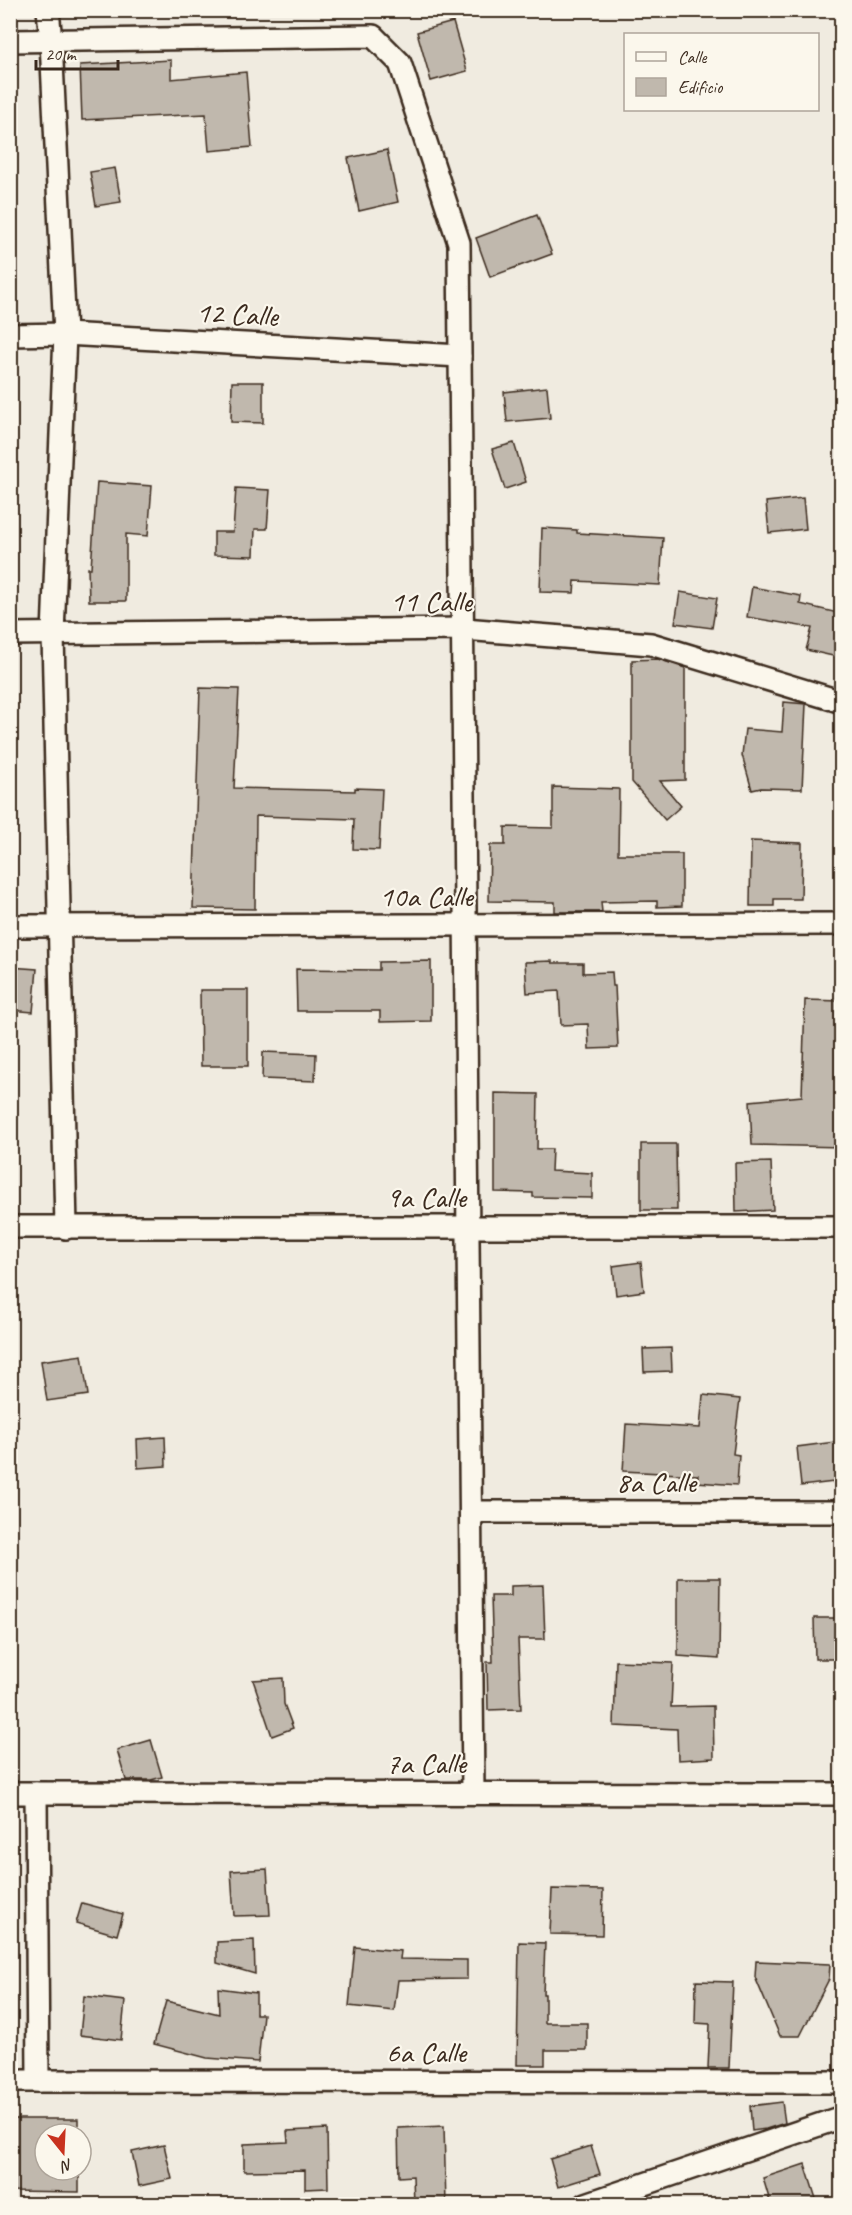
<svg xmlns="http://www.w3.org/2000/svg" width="852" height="2215" viewBox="0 0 852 2215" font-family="Caveat,sans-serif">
<rect width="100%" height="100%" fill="#f0ebe0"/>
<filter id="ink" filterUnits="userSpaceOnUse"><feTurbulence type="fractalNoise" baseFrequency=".0167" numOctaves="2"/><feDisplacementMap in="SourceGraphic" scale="12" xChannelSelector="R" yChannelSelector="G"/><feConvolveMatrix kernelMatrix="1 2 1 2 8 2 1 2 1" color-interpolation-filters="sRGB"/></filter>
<g filter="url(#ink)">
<g fill="#c0b8ad" stroke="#3b2a1e" stroke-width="1.5">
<polygon points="453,22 467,71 431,81 417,32"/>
<polygon points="171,60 171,79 246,72 252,147 209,151 206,114 82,120 80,65"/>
<polygon points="387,150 398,202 359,211 348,158"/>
<polygon points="115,168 121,202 96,206 90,172"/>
<polygon points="537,215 552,254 490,277 476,238"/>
<polygon points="232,382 263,382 263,423 231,422"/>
<polygon points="547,387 550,418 507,422 504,392"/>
<polygon points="514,443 526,482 505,489 492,449"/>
<polygon points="97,482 152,486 148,536 126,534 126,601 89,601 88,568 91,568"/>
<polygon points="236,488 270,490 267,529 255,529 254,556 214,555 214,532 233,532"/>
<polygon points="803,498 806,529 769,533 766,502"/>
<polygon points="542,528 577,530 577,533 663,538 660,585 575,581 574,593 540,592"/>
<polygon points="752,587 801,596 800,604 842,614 842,658 806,650 812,628 747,617"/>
<polygon points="680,592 717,598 712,628 675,623"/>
<polygon points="658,659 685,668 685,780 660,781 681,806 665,820 632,782 632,660"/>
<polygon points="200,688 239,689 234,788 355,791 355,788 382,789 379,850 353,849 354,819 256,816 255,909 193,908"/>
<polygon points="784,702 806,704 802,789 761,788 752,790 742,755 745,729 782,732"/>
<polygon points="553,787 619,789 618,854 682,854 682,906 657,907 657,901 601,902 602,912 555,912 555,902 489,901 490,845 505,845 505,827 553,828"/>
<polygon points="751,841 802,843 801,899 774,899 774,906 750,906"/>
<polygon points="431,961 431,1021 380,1022 380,1011 297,1011 296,969 379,970 379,962"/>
<polygon points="552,961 552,963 583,963 583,973 612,972 613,986 615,986 618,1048 589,1049 588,1024 561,1025 559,991 527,993 525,962"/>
<polygon points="10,967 37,969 33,1012 10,1010"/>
<polygon points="200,990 248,990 248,1066 201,1066"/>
<polygon points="805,1000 842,1001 842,1147 752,1145 750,1101 802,1096"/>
<polygon points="263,1052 316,1054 315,1081 262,1079"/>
<polygon points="495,1093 538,1094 537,1149 552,1149 551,1171 592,1173 592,1198 533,1197 533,1193 495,1192"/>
<polygon points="641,1144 676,1144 677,1210 641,1210"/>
<polygon points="771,1162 773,1210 736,1212 735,1163"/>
<polygon points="641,1262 644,1291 616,1295 613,1266"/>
<polygon points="671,1348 672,1371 644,1372 643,1349"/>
<polygon points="82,1355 88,1395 47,1401 41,1361"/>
<polygon points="703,1395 740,1399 733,1454 739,1455 737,1485 697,1482 698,1475 623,1471 626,1424 700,1428"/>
<polygon points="165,1437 166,1466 138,1468 137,1439"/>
<polygon points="842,1441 842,1481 801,1486 797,1447"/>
<polygon points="678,1578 720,1578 719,1659 678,1656"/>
<polygon points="543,1585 545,1639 518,1639 521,1709 488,1710 487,1662 493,1662 491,1596 511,1596 511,1586"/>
<polygon points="814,1618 842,1618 842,1659 815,1659"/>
<polygon points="616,1661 673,1663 671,1707 713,1706 714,1758 678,1760 677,1729 614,1726"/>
<polygon points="283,1678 284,1704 293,1728 272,1736 253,1680"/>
<polygon points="151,1740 162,1777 151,1780 126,1780 117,1750"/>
<polygon points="267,1869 270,1915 234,1916 231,1871"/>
<polygon points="552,1889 603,1890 602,1935 550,1934"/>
<polygon points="82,1903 123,1914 117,1935 76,1923"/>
<polygon points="254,1940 255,1974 217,1963 217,1942"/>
<polygon points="519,1942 545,1943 543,1994 545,1994 545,2023 587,2023 587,2050 545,2050 545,2065 517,2065"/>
<polygon points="355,1947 401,1951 400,1959 467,1960 467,1979 398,1980 394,2011 349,2006"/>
<polygon points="756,1961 830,1964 829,1979 800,2036 780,2036 755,1977"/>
<polygon points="696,1981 733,1982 729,2068 708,2068 710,2024 695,2023"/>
<polygon points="218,1988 256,1993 256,2014 263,2014 258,2062 207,2058 154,2044 166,2001 219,2014"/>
<polygon points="84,1996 125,2001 121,2040 80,2035"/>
<polygon points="782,2102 785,2123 766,2129 752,2131 750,2106"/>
<polygon points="10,2119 78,2119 78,2134 45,2134 45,2170 79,2170 79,2192 10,2191"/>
<polygon points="444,2126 446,2205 414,2205 413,2176 399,2177 398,2128"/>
<polygon points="327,2129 328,2188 305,2189 305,2170 244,2171 244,2144 288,2142 287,2131"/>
<polygon points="164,2145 172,2179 139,2186 132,2152"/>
<polygon points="591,2146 600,2174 558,2187 550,2159"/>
<polygon points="805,2164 818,2205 771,2205 763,2178"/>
</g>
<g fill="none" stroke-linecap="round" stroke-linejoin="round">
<g stroke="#3b2a1e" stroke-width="26">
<g id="minor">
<polyline points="48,10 51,41 65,334 53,634 66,1228"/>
<polyline points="10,41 373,36 400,63 459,243 473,1793"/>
<polyline points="10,335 65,334 460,356"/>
<polyline points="10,634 464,629 651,644 842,702"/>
<polyline points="10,926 842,924"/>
<polyline points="10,1227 842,1227"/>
<polyline points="471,1512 842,1512"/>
<polyline points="10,1793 842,1794"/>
<polyline points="36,1793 38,2081"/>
<polyline points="10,2081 842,2082"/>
<polyline points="586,2204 842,2117"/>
</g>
</g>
<use href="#minor" stroke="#fbf7ec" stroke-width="21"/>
</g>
</g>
<g text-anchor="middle" stroke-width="4.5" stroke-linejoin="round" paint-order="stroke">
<g font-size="30" fill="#3b2a1e" stroke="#fbf7ec">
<text transform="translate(237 314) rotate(3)" y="10">12 Calle</text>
<text x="431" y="611">11 Calle</text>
<text x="426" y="906">10a Calle</text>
<text x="426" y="1207">9a Calle</text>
<text x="656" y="1492">8a Calle</text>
<text x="426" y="1773">7a Calle</text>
<text x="426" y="2062">6a Calle</text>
</g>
</g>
<rect width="852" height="2215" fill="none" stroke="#fbf7ec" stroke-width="36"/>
<rect x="18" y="18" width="816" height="2179" fill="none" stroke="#3b2a1e" stroke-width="2" filter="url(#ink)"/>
<rect x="624" y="33" width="195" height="78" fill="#fbf7ec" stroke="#aea59a" stroke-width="1.5"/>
<rect x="636" y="52" width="30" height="9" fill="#fbf7ec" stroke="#aea59a" stroke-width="1.5"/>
<text x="678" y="63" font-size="18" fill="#3b2a1e">Calle</text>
<rect x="636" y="78" width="30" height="18" fill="#c0b8ad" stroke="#aea59a" stroke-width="1.5"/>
<text x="678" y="93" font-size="18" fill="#3b2a1e">Edificio</text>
<g transform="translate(63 2152) rotate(162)"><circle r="28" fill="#fbf7ec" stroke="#aea59a" stroke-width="1.5"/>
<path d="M0-4.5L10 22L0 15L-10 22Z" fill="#c8321e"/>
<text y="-9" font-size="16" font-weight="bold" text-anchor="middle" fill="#3b2a1e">N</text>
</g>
<path d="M36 60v9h82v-9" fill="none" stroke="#3b2a1e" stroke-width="3"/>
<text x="45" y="60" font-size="18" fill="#3b2a1e" stroke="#fbf7ec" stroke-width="4.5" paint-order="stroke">20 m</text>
</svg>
